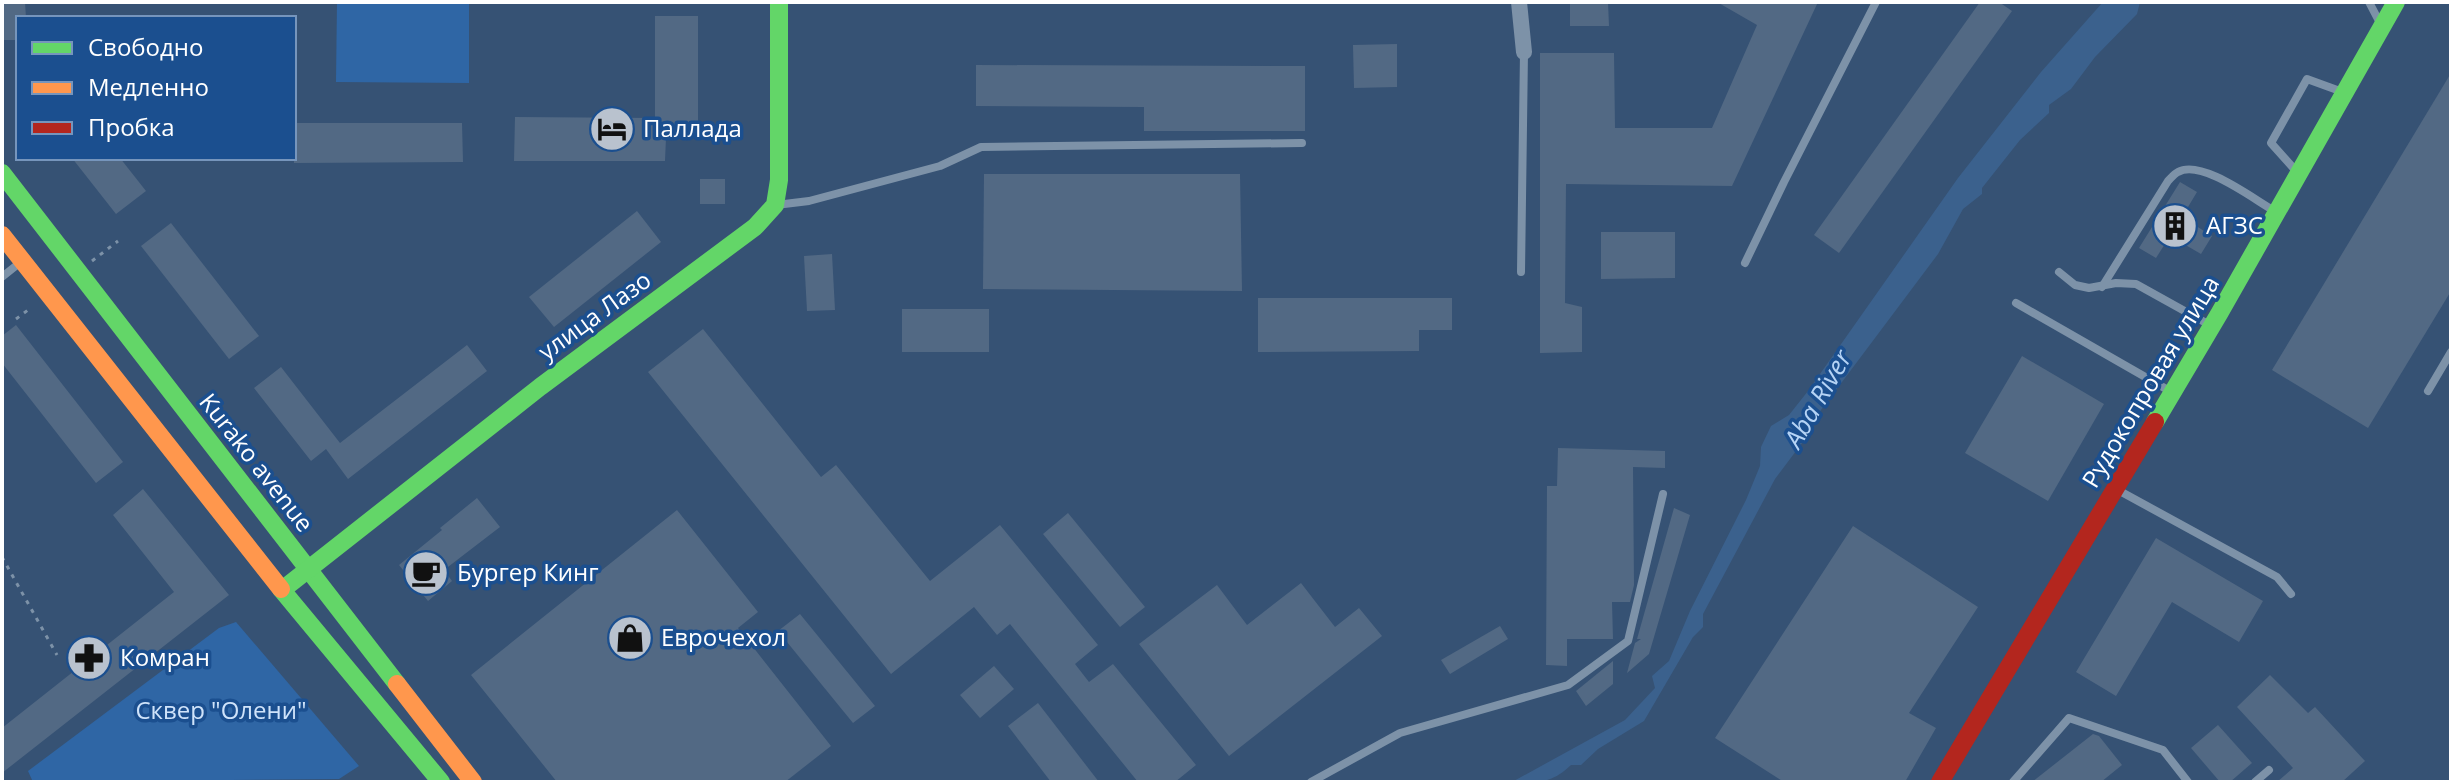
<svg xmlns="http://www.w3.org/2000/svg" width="2453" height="784" viewBox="0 0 2453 784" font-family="'Open Sans',sans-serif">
<rect width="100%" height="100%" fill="#365274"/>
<g fill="#2f66a5">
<polygon points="337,2 469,2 469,83 336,82"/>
<polygon points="236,622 359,766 339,779 33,782 28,771 219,628"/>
</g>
<path fill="#3b618d" d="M2103,2H2140L2137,14L2095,57L2071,89L2049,105V113L2020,140L1982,188V194L1963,209L1938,254L1812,422V431L1802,435L1805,439L1775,479L1703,614V627L1693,637L1644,721L1598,749L1581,765H1571C1551,784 1539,782 1512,782L1625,720L1655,688L1652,676L1669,661L1690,611L1746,500L1760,466L1761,447L1771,426L1789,415L1808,391L1958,178L2041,72Z"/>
<g fill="#526984">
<polygon points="2,2 25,2 26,18 18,18 18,40 2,40"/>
<polygon points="1570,2 1608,2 1609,26 1570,26"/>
<polygon points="1717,2 1818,2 1732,186 1566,184 1565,303 1582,307 1582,352 1540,353 1540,53 1614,53 1615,128 1712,128 1757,25"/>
<polygon points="1980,2 1999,2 2012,11 1839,253 1814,235"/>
<polygon points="655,16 698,16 698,138 666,138 665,161 514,161 515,117 655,118"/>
<polygon points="1397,44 1397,87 1354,88 1353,45"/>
<polygon points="976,65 1305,66 1305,131 1144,131 1144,107 976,106"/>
<polygon points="2451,73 2451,291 2368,428 2272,370"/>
<polygon points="294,123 462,123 463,162 294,163"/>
<polygon points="72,158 120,158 146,191 116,214"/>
<polygon points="984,174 1240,174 1242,291 983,289"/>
<rect x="700" y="179" width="25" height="25"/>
<polygon points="2180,182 2197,192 2182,217 2212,236 2201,254 2170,236 2156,258 2139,248"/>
<polygon points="637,211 661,242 554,327 529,297"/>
<polygon points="171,223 259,336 229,359 141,246"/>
<polygon points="1601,232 1675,232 1675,278 1601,279"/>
<polygon points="832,254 835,310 807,311 804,256"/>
<polygon points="1258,298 1452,298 1452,330 1419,330 1419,351 1258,352"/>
<rect x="902" y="309" width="87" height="43"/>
<polygon points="16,325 123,462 96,483 2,363 2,336"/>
<polygon points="703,329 821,477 836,465 930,581 1000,525 1098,645 1075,664 1089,682 1113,664 1196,765 1175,782 1138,782 1010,624 997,635 974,607 891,674 648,372"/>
<polygon points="467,345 487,371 348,479 326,449 311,461 254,388 281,367 340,443"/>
<polygon points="2022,356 2104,404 2048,501 1965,453"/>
<polygon points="1558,448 1665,451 1665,468 1633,467 1634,585 1630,602 1612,602 1613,639 1567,639 1567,666 1546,665 1547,486 1557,486"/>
<polygon points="143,489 229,595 2,773 2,728 174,592 113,515"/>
<polygon points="477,498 500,527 444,570 452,581 428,601 399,565 442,530 440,528"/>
<polygon points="1674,508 1690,515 1649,654 1627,673 1635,643 1641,639 1637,639"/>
<polygon points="677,510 758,612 738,628 831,746 785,782 557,782 471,675"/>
<polygon points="1068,513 1145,607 1120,627 1043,534"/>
<polygon points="1853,526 1978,607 1909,713 1936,728 1905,782 1784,782 1715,738"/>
<polygon points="2156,538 2263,601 2239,642 2172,602 2116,696 2076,672"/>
<polygon points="1301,583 1335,627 1359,608 1382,636 1229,756 1139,644 1217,585 1247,625"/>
<polygon points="800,614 875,706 853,723 778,631"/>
<polygon points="1500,626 1508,639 1450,674 1441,660"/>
<polygon points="1613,661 1613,684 1586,706 1576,691"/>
<polygon points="994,666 1014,689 980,718 960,695"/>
<polygon points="2270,675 2308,713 2315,707 2365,761 2342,782 2277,782 2293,768 2237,707"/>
<polygon points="1038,703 1099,782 1051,782 1008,726"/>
<polygon points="2218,725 2252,763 2230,782 2220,782 2191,748"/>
<polygon points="2093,734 2099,736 2122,765 2101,782 2032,782"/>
</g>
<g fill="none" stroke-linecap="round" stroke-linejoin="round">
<g stroke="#7d92a8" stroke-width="3" stroke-dasharray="4 6" stroke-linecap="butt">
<polyline points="92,261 118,241"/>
<polyline points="16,319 32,307"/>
<polyline points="2,557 57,655"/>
</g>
<g stroke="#7d92a8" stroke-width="8">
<polyline points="2369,2 2380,23"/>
<polyline points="2296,171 2271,143 2307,79 2340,91"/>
<polyline points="776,205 809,201 940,166 981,147 1302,143"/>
<polyline points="1745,263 1784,182 1876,2"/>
<polyline points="1521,272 1524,52"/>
<polyline points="2059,272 2075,285 2089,288 2116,283 2136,284 2208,324"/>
<polyline points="2,277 22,261"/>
<path d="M2102,287L2168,181C2171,178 2174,174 2178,172C2201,159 2252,198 2273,210"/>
<polyline points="2016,303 2168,390"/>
<polyline points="2428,391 2451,352"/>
<polyline points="2116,489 2277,577 2291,594"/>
<polyline points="1311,782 1400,733 1568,685 1628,641 1663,494"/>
<polyline points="2013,782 2069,718 2163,750 2188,782"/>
<polyline points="2255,782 2269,770"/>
</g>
<polyline stroke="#7d92a8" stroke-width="16" points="1519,2 1524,52"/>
<g stroke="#63d668" stroke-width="18">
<polyline points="2,173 397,684"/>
<polyline points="2155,422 2219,314 2396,2"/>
<polyline points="281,589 441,782"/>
<polyline points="282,590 540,387 755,227 775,205 779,180 779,2"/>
</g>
<g stroke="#ff974d" stroke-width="18">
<polyline points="2,235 281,589"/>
<polyline points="397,684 473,782"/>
</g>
<polyline stroke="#b3261e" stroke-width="18" points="1940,782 2155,422"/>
</g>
<defs>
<g id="hotel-disc" transform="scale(2.3)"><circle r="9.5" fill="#b9c2ce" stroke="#1b4f8f"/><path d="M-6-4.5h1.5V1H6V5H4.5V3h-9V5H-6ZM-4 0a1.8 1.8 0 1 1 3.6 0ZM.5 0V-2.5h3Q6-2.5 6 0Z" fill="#111"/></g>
<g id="building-disc" transform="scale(2.3)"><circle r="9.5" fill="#b9c2ce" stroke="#1b4f8f"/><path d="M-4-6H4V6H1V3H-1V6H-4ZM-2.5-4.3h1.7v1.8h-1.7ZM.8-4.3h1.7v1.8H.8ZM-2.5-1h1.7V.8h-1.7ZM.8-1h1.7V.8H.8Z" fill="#111"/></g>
<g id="cafe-disc" transform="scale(2.3)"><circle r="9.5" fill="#b9c2ce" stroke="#1b4f8f"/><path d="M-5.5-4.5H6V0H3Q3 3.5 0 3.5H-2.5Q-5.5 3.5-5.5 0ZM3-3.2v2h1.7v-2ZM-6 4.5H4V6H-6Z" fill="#111"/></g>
<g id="shop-disc" transform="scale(2.3)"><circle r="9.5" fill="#b9c2ce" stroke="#1b4f8f"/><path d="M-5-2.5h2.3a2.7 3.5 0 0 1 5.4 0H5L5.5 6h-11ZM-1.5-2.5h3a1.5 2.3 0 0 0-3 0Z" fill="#111"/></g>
<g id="pharmacy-disc" transform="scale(2.3)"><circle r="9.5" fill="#b9c2ce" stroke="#1b4f8f"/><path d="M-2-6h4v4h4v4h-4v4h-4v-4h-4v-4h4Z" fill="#111"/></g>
</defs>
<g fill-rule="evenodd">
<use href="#hotel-disc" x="612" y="129"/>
<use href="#building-disc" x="2175" y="226"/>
<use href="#cafe-disc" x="426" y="573"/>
<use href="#shop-disc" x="630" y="638"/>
<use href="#pharmacy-disc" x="89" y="658"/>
</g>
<g text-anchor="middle" stroke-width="7" stroke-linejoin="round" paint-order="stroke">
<g font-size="24" fill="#fff" stroke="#1b4f8f" text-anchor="start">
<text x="643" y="137">Паллада</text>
<text x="2206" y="234">АГЗС</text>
<text x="457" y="581">Бургер Кинг</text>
<text x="661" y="646">Еврочехол</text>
<text x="120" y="666">Комран</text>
</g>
<g font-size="24" fill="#fff" stroke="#1b4f8f">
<text transform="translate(595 316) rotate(-36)" y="8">улица Лазо</text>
<text transform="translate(2151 382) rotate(-59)" y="8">Рудокопровая улица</text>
<text transform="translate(256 463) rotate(52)" y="8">Kurako avenue</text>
</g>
<g font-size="24" fill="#cfe3fa" stroke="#1b4f8f">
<text x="221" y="719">Сквер "Олени"</text>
</g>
<g font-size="26" font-style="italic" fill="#b5d3f5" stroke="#1b4f8f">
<text transform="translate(1818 399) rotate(-60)" y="9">Aba River</text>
</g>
</g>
<rect width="2453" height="784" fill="none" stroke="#ffffff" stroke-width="8"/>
<rect x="16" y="16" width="280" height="144" fill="#1b4f8f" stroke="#7695bc" stroke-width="2"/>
<rect x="32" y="42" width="40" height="12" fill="#63d668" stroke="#7695bc" stroke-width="2"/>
<text x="88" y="56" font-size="24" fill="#ffffff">Свободно</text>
<rect x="32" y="82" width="40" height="12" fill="#ff974d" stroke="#7695bc" stroke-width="2"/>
<text x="88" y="96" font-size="24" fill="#ffffff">Медленно</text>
<rect x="32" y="122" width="40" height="12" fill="#b3261e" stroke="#7695bc" stroke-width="2"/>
<text x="88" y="136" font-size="24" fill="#ffffff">Пробка</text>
</svg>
